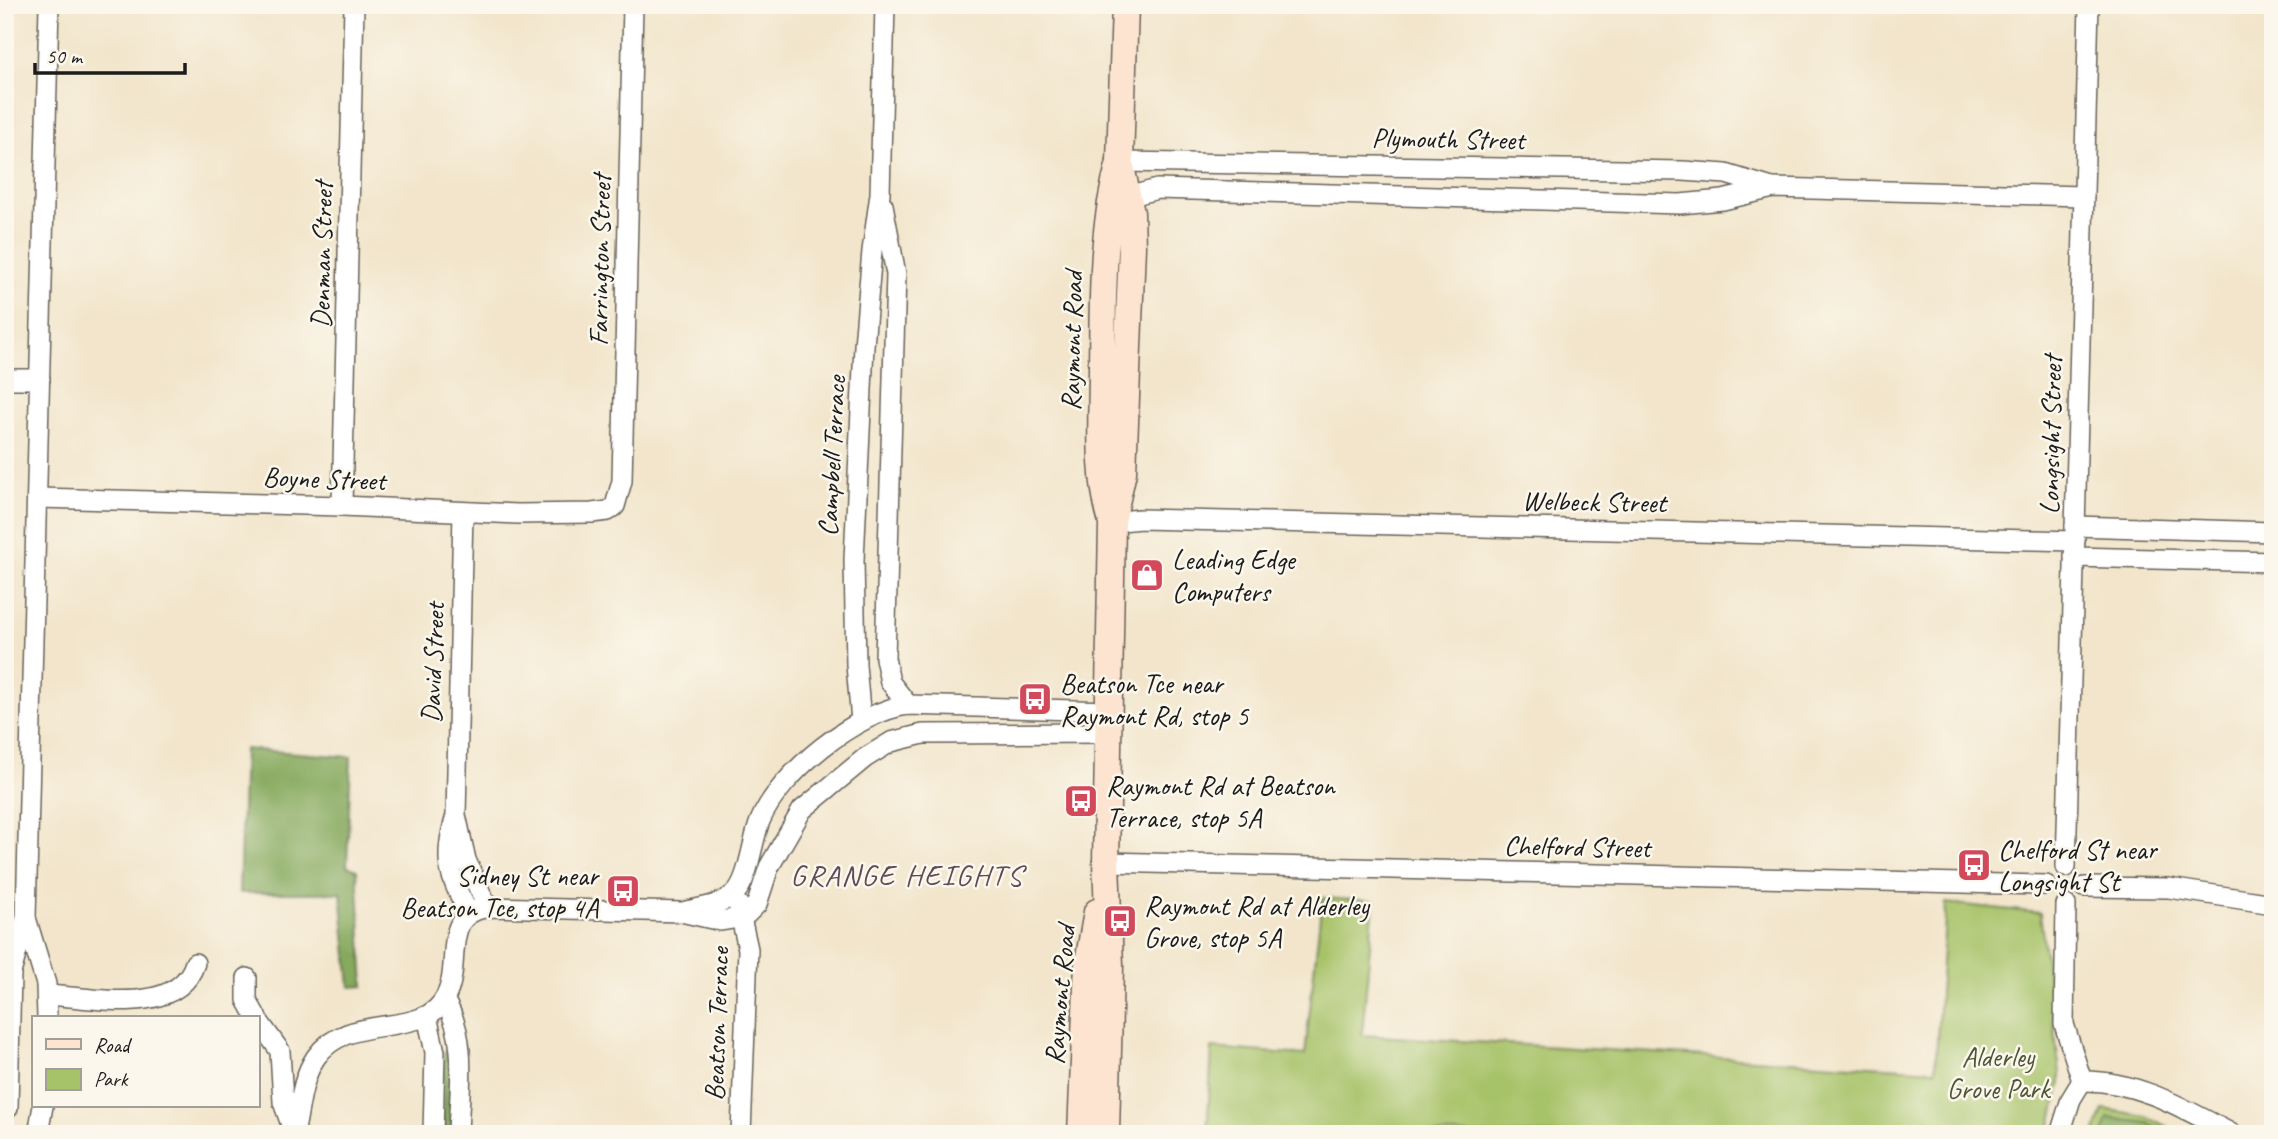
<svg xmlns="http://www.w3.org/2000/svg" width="2278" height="1139" viewBox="0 0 2278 1139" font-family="Caveat,sans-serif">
<rect width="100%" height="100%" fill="#fbf7ec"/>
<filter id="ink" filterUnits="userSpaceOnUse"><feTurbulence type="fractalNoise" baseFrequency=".0143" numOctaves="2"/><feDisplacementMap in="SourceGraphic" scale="14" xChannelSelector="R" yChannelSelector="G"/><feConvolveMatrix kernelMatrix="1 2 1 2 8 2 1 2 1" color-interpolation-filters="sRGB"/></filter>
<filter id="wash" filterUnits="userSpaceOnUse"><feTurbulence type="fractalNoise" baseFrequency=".00686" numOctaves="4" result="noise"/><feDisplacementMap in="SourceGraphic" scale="28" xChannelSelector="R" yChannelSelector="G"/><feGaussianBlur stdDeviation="1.57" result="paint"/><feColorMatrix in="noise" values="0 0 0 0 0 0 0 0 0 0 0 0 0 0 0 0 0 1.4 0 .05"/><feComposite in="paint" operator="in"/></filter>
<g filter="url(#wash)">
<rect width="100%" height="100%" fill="#f2e5cb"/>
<g fill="#a7c369" stroke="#627042" stroke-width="2">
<polygon points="1322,898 1374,901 1362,1035 1935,1070 1946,903 2040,913 2061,1082 2049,1134 1207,1134 1212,1048 1305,1055"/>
<polygon points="2103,1109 2146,1116 2181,1134 2095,1134"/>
</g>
<g fill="#85a95d" stroke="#50623c" stroke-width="2">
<polygon points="244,749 351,757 347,866 357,870 364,986 350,987 341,893 239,893"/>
<polygon points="448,1050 452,1053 451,1134 443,1134 444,1053"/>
<polygon points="2108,1118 2148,1123 2168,1134 2103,1134"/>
</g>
</g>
<g filter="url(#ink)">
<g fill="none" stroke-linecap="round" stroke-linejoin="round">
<g stroke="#676259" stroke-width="22">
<g id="minor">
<polyline points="1120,162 1683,171 1726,174 1772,188"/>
<polyline points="1128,197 1157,189 1680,204 1723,200 1773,188 2084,196"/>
<polyline points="883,205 896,274 885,658 890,682 908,705"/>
<polyline points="5,379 40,379"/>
<polyline points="38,498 342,506 518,514 592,513 608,511 615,506 622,481 633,5"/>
<polyline points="342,506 354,5"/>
<polyline points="463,512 456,815 466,860 487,907"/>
<polyline points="1112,522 1140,519 2075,541"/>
<polyline points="2075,526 2273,532"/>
<polyline points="2074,557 2273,562"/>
<polyline points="861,721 856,665 854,560 864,346 872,251 880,194 885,5"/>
<path d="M455,819C443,859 449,878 469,913"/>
<polyline points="1106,862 2046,885"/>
<polyline points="2066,867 2089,5"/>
<polyline points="2084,887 2169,888 2273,904"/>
<polyline points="738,904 748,949 741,1134"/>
<polyline points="2066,905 2064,1024 2082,1081"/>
<path d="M686,911C704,907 723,905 736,892C749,878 752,841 760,821C780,773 857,711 908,705L1108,711"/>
<polyline points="247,978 247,1000 257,1018"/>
<path d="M47,995C91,997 178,1018 195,963"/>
<path d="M444,1000C469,1037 459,1092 458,1134"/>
<polyline points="427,1016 435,1052 433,1134"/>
<polyline points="47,1018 46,984 26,918 49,5"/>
<polyline points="257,1019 280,1051 283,1102 294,1133"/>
<path d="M2082,1081C2137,1080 2185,1109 2232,1134"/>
<polyline points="8,1108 11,973 26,918"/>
<polyline points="38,1134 43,1106"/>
<path d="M294,1134C300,1108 301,1079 316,1057C349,1010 425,1041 446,996C463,962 438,911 492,907L681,912L721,921L733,919L747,914L757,904L769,867L802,810L865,758L891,742L923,734L1108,733"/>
<polyline points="2060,1134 2071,1099 2082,1081"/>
</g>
</g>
<g stroke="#676259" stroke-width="29">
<g id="secondary">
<polyline points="1112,521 1123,472 1132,247 1131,213 1120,162 1125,5"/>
<polyline points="1081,1134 1088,963 1097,912"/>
<path d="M1106,1134L1110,966L1106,862L1112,522C1097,472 1102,421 1102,369C1103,298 1101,230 1120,162"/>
</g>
</g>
<use href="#minor" stroke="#fff" stroke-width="19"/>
<use href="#secondary" stroke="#fde4d0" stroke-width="26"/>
</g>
</g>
<defs>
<g id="shop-square" transform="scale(1.75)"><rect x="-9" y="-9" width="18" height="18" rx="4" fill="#d1495b" stroke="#fbf7ec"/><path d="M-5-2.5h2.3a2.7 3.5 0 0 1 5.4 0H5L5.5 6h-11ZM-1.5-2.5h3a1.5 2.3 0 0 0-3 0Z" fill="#fff"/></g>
<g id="bus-square" transform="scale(1.75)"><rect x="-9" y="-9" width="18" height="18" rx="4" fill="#d1495b" stroke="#fbf7ec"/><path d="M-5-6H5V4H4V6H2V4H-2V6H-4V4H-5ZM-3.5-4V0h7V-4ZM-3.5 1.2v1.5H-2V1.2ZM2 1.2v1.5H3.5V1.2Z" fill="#fff"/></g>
</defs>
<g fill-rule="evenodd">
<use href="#shop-square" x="1147" y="575"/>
<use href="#bus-square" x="1035" y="699"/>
<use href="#bus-square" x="1081" y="801"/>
<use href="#bus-square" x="1974" y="865"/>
<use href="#bus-square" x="623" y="891"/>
<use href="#bus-square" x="1120" y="921"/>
</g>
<g text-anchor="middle" stroke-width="5" stroke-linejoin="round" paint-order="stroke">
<g font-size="28" fill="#1c1c1c" stroke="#fbf7ec">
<text transform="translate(1448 138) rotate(1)" y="10">Plymouth Street</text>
<text transform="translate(321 255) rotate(-89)" y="10">Denman Street</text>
<text transform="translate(599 260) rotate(-89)" y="10">Farrington Street</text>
<text transform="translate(1071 341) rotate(-89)" y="10">Raymont Road</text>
<text transform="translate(2050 435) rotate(-89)" y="10">Longsight Street</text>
<text transform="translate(831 456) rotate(-87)" y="10">Campbell Terrace</text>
<text transform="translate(324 478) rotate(2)" y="10">Boyne Street</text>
<text transform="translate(1594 501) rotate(1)" y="10">Welbeck Street</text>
<text transform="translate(432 663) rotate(-88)" y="10">David Street</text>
<text transform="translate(1577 846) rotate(1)" y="10">Chelford Street</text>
<text transform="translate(1059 995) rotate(-85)" y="10">Raymont Road</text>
<text transform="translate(716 1024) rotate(-88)" y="10">Beatson Terrace</text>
</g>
<g font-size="28" fill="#1c1c1c" stroke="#fbf7ec" text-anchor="start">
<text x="1172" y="569">Leading Edge<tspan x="1172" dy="32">Computers</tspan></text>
<text x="1060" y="693">Beatson Tce near<tspan x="1060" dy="32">Raymont Rd, stop 5</tspan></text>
<text x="1106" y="795">Raymont Rd at Beatson<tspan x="1106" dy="32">Terrace, stop 5A</tspan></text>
<text x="1998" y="859">Chelford St near<tspan x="1998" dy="32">Longsight St</tspan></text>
<text x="598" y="885" text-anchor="end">Sidney St near<tspan x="598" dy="32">Beatson Tce, stop 4A</tspan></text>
<text x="1144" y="915">Raymont Rd at Alderley<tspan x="1144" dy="32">Grove, stop 5A</tspan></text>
</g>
<g font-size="28" fill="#4d5637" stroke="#fbf7ec">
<text x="1998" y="1066">Alderley<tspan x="1998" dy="32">Grove Park</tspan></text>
</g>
<g font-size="30" letter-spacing="2" fill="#5f4a57" stroke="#fbf7ec">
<text x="907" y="885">GRANGE HEIGHTS</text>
</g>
</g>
<rect width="2278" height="1139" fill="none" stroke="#fbf7ec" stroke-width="28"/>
<rect x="32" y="1016" width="228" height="91" fill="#fbf7ec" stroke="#a29f99" stroke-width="2"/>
<rect x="46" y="1039" width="35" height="10" fill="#fde4d0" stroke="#a29f99" stroke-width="2"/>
<text x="94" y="1052" font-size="21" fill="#1c1c1c">Road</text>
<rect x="46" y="1069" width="35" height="21" fill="#a7c369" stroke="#a29f99" stroke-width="2"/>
<text x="94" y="1086" font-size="21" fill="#1c1c1c">Park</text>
<path d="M35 63v10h150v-10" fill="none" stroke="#1c1c1c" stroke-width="3.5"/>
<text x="46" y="63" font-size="21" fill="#1c1c1c" stroke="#fbf7ec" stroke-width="5" paint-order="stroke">50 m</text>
</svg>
